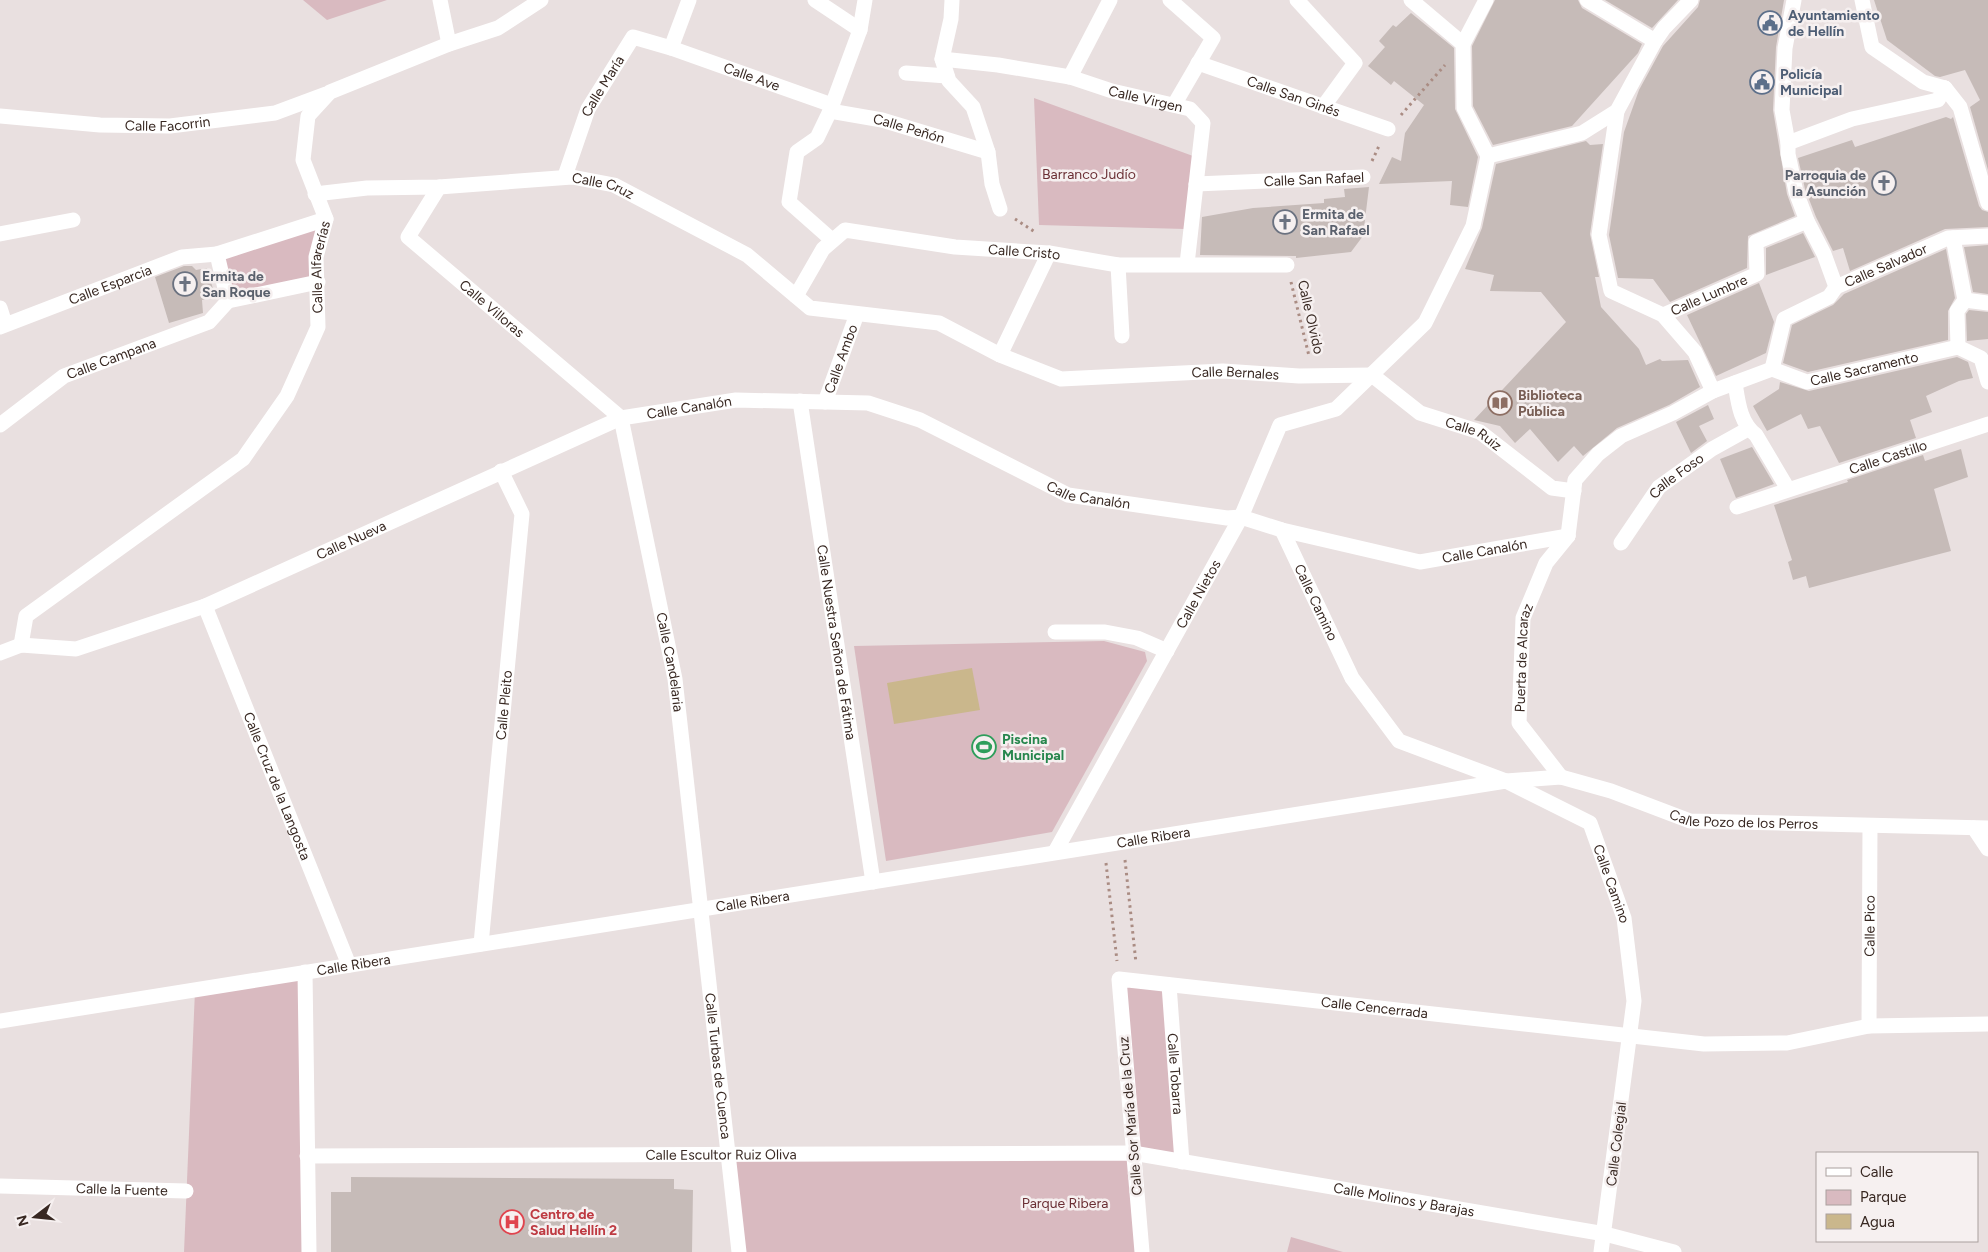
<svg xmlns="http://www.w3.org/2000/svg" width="1988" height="1252" viewBox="0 0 1988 1252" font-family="Figtree,sans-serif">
<rect width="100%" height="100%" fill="#e9e0e0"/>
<g fill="#d9bac0">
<polygon points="303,0 387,0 327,20"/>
<polygon points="1034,98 1193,156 1185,229 1039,225"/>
<polygon points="325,224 318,282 227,298 217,257"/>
<polygon points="1104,641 1145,652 1147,661 1052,832 886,861 854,646"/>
<polygon points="305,972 309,1252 184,1252 195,990"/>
<polygon points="1119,979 1169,985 1182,1162 1134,1153 1142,1252 739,1252 730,1156 1133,1153"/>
<polygon points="1291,1237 1343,1252 1287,1252"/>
</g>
<polygon fill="#cab78c" points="972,668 980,710 894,724 887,683"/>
<g fill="#c6bbb8">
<polygon points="1495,0 1578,0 1582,8 1642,44 1638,53 1572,126 1493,145 1473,106 1472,46"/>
<polygon points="1605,0 1678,0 1652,28"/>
<polygon points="1700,0 1784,0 1776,47 1773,110 1787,194 1795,216 1748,236 1747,268 1670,302 1653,279 1618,278 1609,235 1624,132 1639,90 1663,46 1698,7"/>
<polygon points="1874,0 1988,0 1988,170 1970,107 1980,100 1965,70 1940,77 1935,76 1887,40"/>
<polygon points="1411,13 1454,48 1455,109 1478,157 1468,207 1450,205 1452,181 1379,184 1392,157 1401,161 1405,133 1424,105 1394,81 1391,85 1368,66 1385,47 1379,41 1393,25 1396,27"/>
<polygon points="1946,117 1951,119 1953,117 1979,206 1982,210 1988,212 1988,227 1945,229 1850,271 1843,248 1833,251 1816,217 1805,189 1798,158 1852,140 1855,147"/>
<polygon points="1586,141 1590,145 1603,144 1590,234 1599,277 1595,277 1601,307 1639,349 1646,365 1660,359 1662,361 1688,360 1700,387 1669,405 1617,428 1583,456 1574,446 1558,462 1530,429 1515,443 1500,426 1474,420 1566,322 1541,292 1490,291 1494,275 1465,269 1482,228 1496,164"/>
<polygon points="1369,187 1363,236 1351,252 1296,258 1296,256 1200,255 1202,217 1253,208 1324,203 1324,199 1345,197 1344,189"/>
<polygon points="1803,233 1815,257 1766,275 1766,248"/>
<polygon points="1988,245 1988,294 1973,292 1964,247"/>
<polygon points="1946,249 1955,298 1948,311 1948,340 1808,372 1783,363 1792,325 1833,305 1844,294"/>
<polygon points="184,266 192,266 196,270 207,268 215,296 202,300 203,313 169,323 155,277"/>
<polygon points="1759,283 1774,322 1766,353 1716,376 1687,315"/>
<polygon points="1969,310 1988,312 1988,339 1967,341 1966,314"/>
<polygon points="1957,357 1968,362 1973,378 1959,381 1926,396 1932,412 1910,420 1916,438 1839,463 1820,426 1808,429 1801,414 1767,431 1753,406 1779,389 1780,382 1809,391"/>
<polygon points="1708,405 1714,419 1699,426 1707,441 1691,453 1676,422"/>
<polygon points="1752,447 1774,484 1736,498 1720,459"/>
<polygon points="1961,449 1968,477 1934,489 1951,551 1809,588 1806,576 1793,580 1788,562 1792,560 1774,505 1848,482 1847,480 1923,455 1925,461"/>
<polygon points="351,1177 674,1179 674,1189 693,1190 692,1252 331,1252 331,1192 351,1192"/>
</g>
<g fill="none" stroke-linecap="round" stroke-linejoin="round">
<g stroke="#aa8c83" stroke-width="3" stroke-dasharray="2.5 4" stroke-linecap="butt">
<polyline points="1401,115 1445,65"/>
<polyline points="1372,161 1379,146"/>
<polyline points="1015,219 1035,232"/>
<polyline points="1291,282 1309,356"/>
<polyline points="1125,860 1136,963"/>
<polyline points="1106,863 1117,961"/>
</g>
<g stroke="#fff" stroke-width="15">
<polyline points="440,0 449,44"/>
<polyline points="815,0 860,30"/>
<polyline points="952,0 951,19 942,59 949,81 973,107 988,152 992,184 1000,209"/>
<polyline points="1170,0 1213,38 1174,105"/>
<polyline points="1297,0 1355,63 1323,107"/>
<polyline points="1411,0 1463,44 1464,108 1488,156"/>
<polyline points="1587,0 1655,41"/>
<polyline points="1794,0 1785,48 1782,110 1788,143 1788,154 1796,192 1807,221 1824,254 1836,287"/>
<polyline points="1862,0 1872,47 1923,82 1945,88"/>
<polyline points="1463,44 1486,0"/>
<polyline points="671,48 689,0"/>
<path id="s1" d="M942,59L998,65L1070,77L1112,91L1190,109L1203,123L1187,264"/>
<path id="s2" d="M1198,63L1388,129"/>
<polyline points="906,73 947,76"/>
<polyline points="1070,77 1110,0"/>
<polyline points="1945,88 1960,107 1988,203"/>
<path id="s3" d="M830,111L882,120L988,152"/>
<polyline points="1617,111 1599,235 1611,291 1663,315 1695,352 1713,391 1772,369"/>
<path id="s4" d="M0,116L100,125L170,126L275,113L326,94"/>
<polyline points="1788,143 1852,119 1938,100 1945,88"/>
<polyline points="1488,156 1582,133 1617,111 1655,41 1664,28 1691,0"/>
<path id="s5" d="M565,176L588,109L633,37L671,48L832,105"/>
<path id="s6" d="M1196,184L1363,177"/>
<path id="s7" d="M439,187L408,237L621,418"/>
<path id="s8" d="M315,194L367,188L439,187L572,177L614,185L747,255L810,308L939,323L1000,355L1061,379L1223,371L1299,376L1372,375"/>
<polyline points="0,234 73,220"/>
<polyline points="1953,238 1965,300 1957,311 1958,347 1981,358 1988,382"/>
<polyline points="832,240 789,202 797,152 817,138 830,111 860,30 865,0"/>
<polyline points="1118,265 1122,336"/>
<polyline points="318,282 228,301 217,254 326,219"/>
<path id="s9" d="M796,296L823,249L845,230L955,247L1049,253L1118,265H1287"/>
<polyline points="1965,300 1988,303"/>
<polyline points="0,308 5,324"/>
<path id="s10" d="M1663,315L1757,274L1756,242L1807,221"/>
<path id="s11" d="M0,327L182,257L217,254"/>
<polyline points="1000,355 1049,253"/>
<path id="s12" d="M1772,369L1784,319L1829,297L1836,287L1948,238L1988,236"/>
<path id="s13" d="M1772,369L1807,382L1958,347"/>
<path id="s14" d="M1372,375L1420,413L1480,432L1552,488L1574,491"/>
<path d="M1735,383C1738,402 1740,423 1756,435L1788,489"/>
<path id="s15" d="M800,401L873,882"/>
<path id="s16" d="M825,402L857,314"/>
<path id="s17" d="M621,418L675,679L739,1252"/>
<path id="s18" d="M0,425L64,376L209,322L228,301"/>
<path id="s19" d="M1737,507L1988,424"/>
<path id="s20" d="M1282,530L1352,678L1399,741L1506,781L1590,823L1624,918L1634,1001L1601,1252"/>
<polyline points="1568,536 1575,480 1598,454 1621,436 1673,413 1713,391"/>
<path id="s21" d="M1621,543L1659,487L1712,449L1748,429"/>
<path id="s22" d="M205,606L349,965"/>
<polyline points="1055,632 1105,632 1137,638 1167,651"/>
<path id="s23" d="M21,645L26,616L243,459L287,396L318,327L316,257L326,219L303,160L308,116L330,92L449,44L498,28L541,0"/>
<path id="s24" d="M0,653L21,645L76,649L205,606L621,418L736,400L868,403L920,420L1068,495L1227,518L1241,517L1282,530L1420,562L1568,536"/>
<path id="s25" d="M1561,777L1519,723L1523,618L1546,563L1568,536"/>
<polyline points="1974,828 1988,849"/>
<path id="s26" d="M1055,852L1241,517L1280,425L1336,409L1425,323L1473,226L1488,156"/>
<path id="s27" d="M481,944L522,514L501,471"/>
<polyline points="305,972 309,1252"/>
<path id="s28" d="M1169,985L1182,1162"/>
<path id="s29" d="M0,1021L1506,781L1561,777L1611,791L1690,821L1988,828"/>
<path id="s30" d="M1869,1026L1870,826"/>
<path id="s31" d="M307,1156L1133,1153L1605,1234L1674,1252"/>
<path id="s32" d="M0,1186L186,1191"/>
<path id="s33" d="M1142,1252L1119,979L1704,1044L1787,1043L1869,1026L1988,1024"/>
</g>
</g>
<defs>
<g id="civic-ring" transform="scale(1.25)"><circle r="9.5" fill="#f6f0f0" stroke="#5c6f8a" stroke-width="1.5"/><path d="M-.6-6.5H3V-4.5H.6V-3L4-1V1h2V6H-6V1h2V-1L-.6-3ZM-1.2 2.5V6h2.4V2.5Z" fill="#5c6f8a"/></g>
<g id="church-ring" transform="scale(1.25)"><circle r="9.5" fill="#f6f0f0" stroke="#6b7280" stroke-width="1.5"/><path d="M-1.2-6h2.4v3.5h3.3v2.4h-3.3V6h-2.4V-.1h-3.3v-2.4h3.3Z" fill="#6b7280"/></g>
<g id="library-ring" transform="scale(1.25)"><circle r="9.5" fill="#f6f0f0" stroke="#8d6e63" stroke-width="1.5"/><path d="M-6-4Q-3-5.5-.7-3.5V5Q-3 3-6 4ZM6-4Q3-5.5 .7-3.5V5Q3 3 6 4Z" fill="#8d6e63"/></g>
<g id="stadium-ring" transform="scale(1.25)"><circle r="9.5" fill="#f6f0f0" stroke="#2e9e5b" stroke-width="1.5"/><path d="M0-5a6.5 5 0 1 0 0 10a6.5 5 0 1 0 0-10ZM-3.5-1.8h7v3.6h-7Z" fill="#2e9e5b"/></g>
<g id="hospital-ring" transform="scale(1.25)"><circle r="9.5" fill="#f6f0f0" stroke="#e0444e" stroke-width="1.5"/><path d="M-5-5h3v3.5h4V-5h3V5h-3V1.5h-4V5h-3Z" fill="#e0444e"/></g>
</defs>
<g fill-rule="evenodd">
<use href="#civic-ring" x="1770" y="23"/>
<use href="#civic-ring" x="1762" y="82"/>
<use href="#church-ring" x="1884" y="183"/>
<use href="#church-ring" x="1285" y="222"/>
<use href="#church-ring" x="185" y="284"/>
<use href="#library-ring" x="1500" y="403"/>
<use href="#stadium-ring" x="984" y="747"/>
<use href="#hospital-ring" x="512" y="1222"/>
</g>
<g text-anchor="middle" stroke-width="5" stroke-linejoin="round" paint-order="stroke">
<g font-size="14" font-weight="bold" fill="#4e5e75" stroke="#f6f0f0" text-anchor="start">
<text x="1788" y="20">Ayuntamiento<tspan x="1788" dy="16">de Hellín</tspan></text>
<text x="1780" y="79">Policía<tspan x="1780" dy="16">Municipal</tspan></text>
</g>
<g font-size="14" fill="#382822" stroke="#f6f0f0">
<text dy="5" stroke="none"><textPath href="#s5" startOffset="281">Calle Ave</textPath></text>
<text dy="5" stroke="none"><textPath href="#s5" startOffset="98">Calle María</textPath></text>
<text dy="5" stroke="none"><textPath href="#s2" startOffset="101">Calle San Ginés</textPath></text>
<text dy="5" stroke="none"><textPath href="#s1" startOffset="208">Calle Virgen</textPath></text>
<text dy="5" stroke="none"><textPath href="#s4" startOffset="168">Calle Facorrin</textPath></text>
<text dy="5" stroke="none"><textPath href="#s3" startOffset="81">Calle Peñón</textPath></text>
<text dy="5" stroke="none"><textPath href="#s6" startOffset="118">Calle San Rafael</textPath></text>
<text dy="5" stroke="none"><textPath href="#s8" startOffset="290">Calle Cruz</textPath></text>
<text dy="5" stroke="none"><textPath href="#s9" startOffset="264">Calle Cristo</textPath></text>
<text dy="5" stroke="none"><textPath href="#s12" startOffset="168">Calle Salvador</textPath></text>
<text dy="5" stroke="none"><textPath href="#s23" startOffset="510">Calle Alfarerías</textPath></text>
<text dy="5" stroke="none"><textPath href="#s11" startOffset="118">Calle Esparcia</textPath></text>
<text dy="5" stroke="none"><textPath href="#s10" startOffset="50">Calle Lumbre</textPath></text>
<text dy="5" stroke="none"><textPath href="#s7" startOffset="169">Calle Villoras</textPath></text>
<text transform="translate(1311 317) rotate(77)" y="5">Calle Olvido</text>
<text dy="5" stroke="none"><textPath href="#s18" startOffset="131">Calle Campana</textPath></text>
<text dy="5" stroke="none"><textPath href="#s16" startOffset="46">Calle Ambo</textPath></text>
<text dy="5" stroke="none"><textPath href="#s13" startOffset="96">Calle Sacramento</textPath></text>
<text dy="5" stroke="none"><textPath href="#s8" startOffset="972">Calle Bernales</textPath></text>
<text dy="5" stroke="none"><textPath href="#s24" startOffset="739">Calle Canalón</textPath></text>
<text dy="5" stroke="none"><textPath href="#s14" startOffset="119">Calle Ruiz</textPath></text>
<text dy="5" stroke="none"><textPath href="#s19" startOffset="159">Calle Castillo</textPath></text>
<text dy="5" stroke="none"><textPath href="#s21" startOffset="88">Calle Foso</textPath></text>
<text dy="5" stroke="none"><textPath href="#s24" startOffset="1159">Calle Canalón</textPath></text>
<text dy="5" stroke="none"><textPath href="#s24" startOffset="374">Calle Nueva</textPath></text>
<text dy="5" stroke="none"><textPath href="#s24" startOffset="1564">Calle Canalón</textPath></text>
<text dy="5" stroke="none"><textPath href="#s26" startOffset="295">Calle Nietos</textPath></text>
<text dy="5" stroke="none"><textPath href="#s20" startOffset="80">Calle Camino</textPath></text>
<text dy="5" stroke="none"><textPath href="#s15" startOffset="244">Calle Nuestra Señora de Fátima</textPath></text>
<text dy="5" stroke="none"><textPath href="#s25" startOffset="134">Puerta de Alcaraz</textPath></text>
<text dy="5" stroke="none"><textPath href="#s17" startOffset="249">Calle Candelaria</textPath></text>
<text dy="5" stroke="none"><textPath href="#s27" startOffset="240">Calle Pleito</textPath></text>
<text dy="5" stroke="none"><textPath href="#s22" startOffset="194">Calle Cruz de la Langosta</textPath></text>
<text dy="5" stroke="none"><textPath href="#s29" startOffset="1770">Calle Pozo de los Perros</textPath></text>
<text dy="5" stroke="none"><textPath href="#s29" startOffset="1168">Calle Ribera</textPath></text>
<text dy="5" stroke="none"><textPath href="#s20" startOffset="515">Calle Camino</textPath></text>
<text dy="5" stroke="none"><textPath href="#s29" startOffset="762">Calle Ribera</textPath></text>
<text dy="5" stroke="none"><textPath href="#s30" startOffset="100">Calle Pico</textPath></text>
<text dy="5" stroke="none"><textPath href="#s29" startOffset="358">Calle Ribera</textPath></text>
<text dy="5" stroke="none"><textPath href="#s33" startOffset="531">Calle Cencerrada</textPath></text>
<text dy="5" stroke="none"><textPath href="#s17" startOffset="656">Calle Turbas de Cuenca</textPath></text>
<text dy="5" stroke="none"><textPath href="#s28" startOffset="89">Calle Tobarra</textPath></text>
<text transform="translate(1130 1116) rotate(-95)" y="5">Calle Sor María de la Cruz</text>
<text transform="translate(1616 1144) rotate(-83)" y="5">Calle Colegial</text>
<text dy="5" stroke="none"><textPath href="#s31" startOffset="414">Calle Escultor Ruiz Oliva</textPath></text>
<text dy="5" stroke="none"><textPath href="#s32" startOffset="122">Calle la Fuente</textPath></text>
<text dy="5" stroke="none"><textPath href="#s31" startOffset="1101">Calle Molinos y Barajas</textPath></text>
</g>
<g font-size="14" fill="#6b3035" stroke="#f6f0f0">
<text x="1089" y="179">Barranco Judío</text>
<text x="1065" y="1208">Parque Ribera</text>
</g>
<g font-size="14" font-weight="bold" fill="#5b616d" stroke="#f6f0f0" text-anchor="start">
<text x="1866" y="180" text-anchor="end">Parroquia de<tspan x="1866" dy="16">la Asunción</tspan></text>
<text x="1302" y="219">Ermita de<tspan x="1302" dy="16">San Rafael</tspan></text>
<text x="202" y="281">Ermita de<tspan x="202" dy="16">San Roque</tspan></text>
</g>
<g font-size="14" font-weight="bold" fill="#785e54" stroke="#f6f0f0" text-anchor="start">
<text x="1518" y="400">Biblioteca<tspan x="1518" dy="16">Pública</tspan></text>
</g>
<g font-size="14" font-weight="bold" fill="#27864d" stroke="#f6f0f0" text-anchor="start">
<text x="1002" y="744">Piscina<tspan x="1002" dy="16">Municipal</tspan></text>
</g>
<g font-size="14" font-weight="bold" fill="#be3a42" stroke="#f6f0f0" text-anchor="start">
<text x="530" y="1219">Centro de<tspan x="530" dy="16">Salud Hellín 2</tspan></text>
</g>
</g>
<rect x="1816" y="1152" width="162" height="90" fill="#f6f0f0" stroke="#aaa09e"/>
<rect x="1826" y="1168" width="25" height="8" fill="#ffffff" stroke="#aaa09e"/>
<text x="1860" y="1177" font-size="15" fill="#382822">Calle</text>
<rect x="1826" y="1190" width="25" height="15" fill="#d9bac0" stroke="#aaa09e"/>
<text x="1860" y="1202" font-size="15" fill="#382822">Parque</text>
<rect x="1826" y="1214" width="25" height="15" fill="#cab78c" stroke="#aaa09e"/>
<text x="1860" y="1227" font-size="15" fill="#382822">Agua</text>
<g transform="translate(35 1217) rotate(254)" stroke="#f6f0f0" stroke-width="4" paint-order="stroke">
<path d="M0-4L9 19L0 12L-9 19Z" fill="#382822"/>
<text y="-8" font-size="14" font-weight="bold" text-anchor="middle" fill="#382822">N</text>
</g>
</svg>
